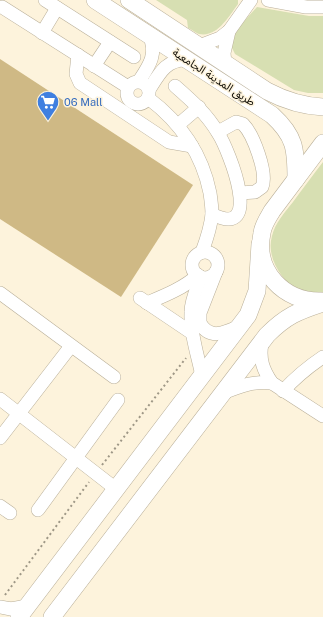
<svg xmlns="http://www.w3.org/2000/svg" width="323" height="617" viewBox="0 0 323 617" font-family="'Public Sans','Noto Sans Arabic',sans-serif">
<rect width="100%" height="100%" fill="#fdf3dc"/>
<g fill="#d7dfb2">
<path d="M156,0H238V4C229,16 217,38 199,34C196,33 191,29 188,28L187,20Z"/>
<polygon points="257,7 309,16 323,16 323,93 308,93 294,90 235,54 231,46 235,31"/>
<path d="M323,162V292C308,294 291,289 282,276C273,264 268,250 272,236C275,223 285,212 293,202C303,188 313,175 323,162Z"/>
</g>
<polygon fill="#cfb985" points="0,59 193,185 121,297 0,219"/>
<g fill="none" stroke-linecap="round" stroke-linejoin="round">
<g stroke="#b9af99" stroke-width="14">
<g id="minor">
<polyline points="45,0 134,57"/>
<polyline points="268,0 306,7 323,7"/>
<polyline points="2,7 128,87"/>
<polyline points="42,33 57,8"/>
<polyline points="199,46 220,38 229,31 251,0"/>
<polyline points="78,55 76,74 80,83 169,142 192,146"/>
<polyline points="225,64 224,53 229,31"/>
<polyline points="94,66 110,42"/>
<path d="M139,81C149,66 158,54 149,35"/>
<circle cx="138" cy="93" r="11"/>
<path d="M175,86C191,100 207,114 218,133C229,150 265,241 212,214"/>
<path d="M149,90C159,74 166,59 187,60"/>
<path d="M148,98C180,122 202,153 210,193C211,200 212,207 212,214C211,227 206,241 202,252"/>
<polyline points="178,125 199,107"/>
<path d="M218,132L236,122L243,124C253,134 268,173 262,187L255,192L240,193"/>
<circle cx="205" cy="265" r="13"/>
<path d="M216,272L200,313V323C210,341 226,332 240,326"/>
<path d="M201,277C197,288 191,300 191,312C190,333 198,356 202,376"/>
<polyline points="0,293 114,377"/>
<polyline points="140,298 192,333"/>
<path d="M147,303C164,296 184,288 198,275"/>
<path d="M262,343C259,359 263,370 272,383L323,416"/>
<path d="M283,391C295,378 308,367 323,357"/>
<path d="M223,393C240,386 253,381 272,383"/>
<polyline points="0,399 116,489"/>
<polyline points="0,438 71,346"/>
<polyline points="0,506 10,513"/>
<polyline points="38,510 118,400"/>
<polyline points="0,607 11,609 27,606"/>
</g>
</g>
<g stroke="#b9af99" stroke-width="18">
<g id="major">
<path d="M95,0L272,115C295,136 296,149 296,179"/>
<path d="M129,0L267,91C286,101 302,106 323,107"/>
<path d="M321,301C284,302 254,271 262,233C263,225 268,218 272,211L323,143"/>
<polyline points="19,617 248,315 257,291 260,244"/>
<path d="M52,617L267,335C286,316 298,311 323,303"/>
</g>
</g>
<g stroke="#9e9786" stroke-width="2" stroke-dasharray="2 3" stroke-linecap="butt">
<polyline points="102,465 186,358"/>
<polyline points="5,595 89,482"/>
</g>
<use href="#minor" stroke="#fff" stroke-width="13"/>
<use href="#major" stroke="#fff" stroke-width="17"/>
</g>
<defs>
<g id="supermarket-pin" transform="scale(1.15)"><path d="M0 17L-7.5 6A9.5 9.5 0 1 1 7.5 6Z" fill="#3f7fe0" stroke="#fdf3dc"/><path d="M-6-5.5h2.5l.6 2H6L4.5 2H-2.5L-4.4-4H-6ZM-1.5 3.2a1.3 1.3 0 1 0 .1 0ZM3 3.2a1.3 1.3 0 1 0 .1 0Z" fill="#fff"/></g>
</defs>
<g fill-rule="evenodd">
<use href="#supermarket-pin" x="48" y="102"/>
</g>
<g text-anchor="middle" stroke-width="3" stroke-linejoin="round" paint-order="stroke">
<g font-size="11" fill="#0e0b04" stroke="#fdf3dc">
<text transform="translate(214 77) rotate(33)" y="4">طريق المدينة الجامعية</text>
</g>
<g font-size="11" fill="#366cbe" stroke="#fdf3dc" text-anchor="start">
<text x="64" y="106">06 Mall</text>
</g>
</g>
</svg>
